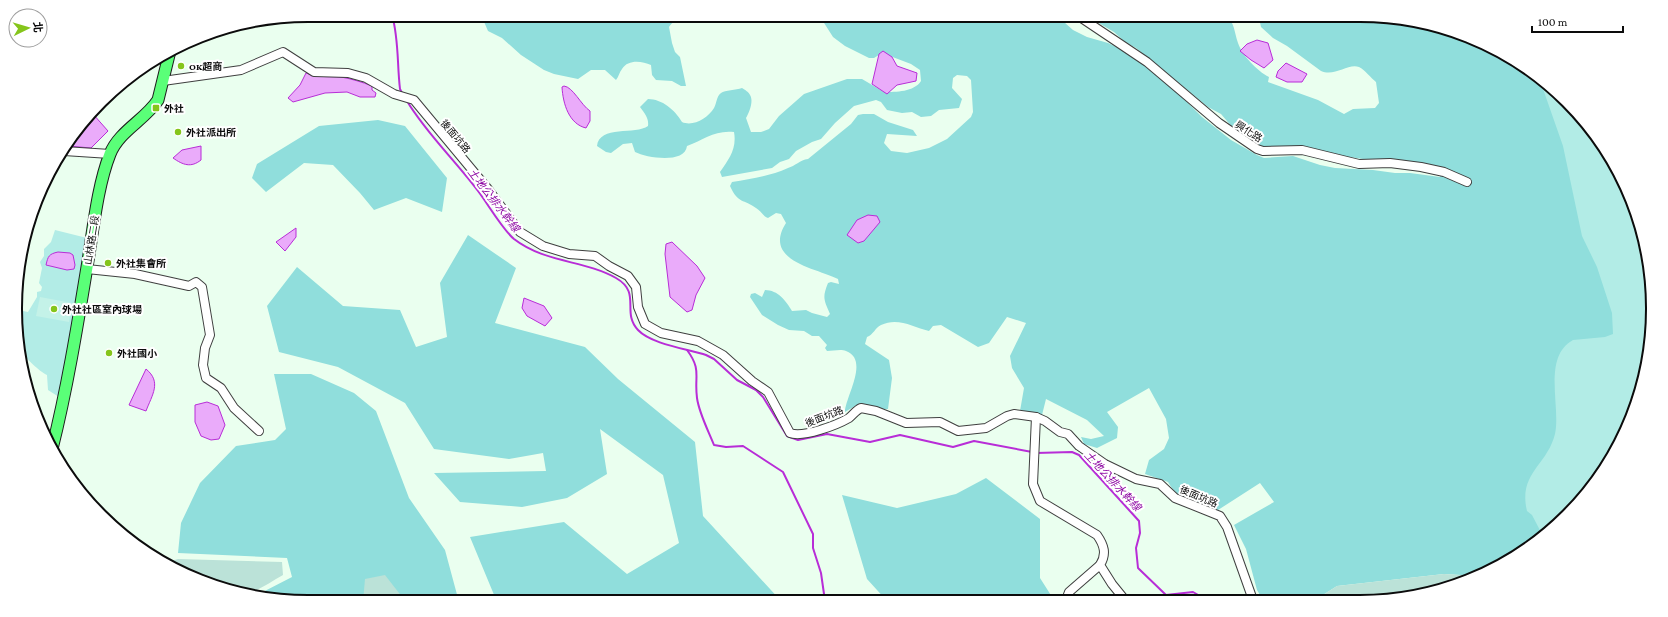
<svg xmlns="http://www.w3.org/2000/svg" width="1668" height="617" viewBox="0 0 1668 617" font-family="'Crimson Pro','Noto Sans TC',serif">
<rect width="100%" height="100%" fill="#eaffef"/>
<g fill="#b2ece6">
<polygon points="1522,65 1538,76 1580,115 1614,162 1637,214 1651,270 1652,328 1643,385 1614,455 1553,529 1533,543 1513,496"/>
<path d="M55,230L87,238L59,397L48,390L47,375C40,372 23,356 20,349C17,338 19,321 23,311L28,312L37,297V292L41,291L42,287L39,283L42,268L40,262L44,256V249L51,242Z"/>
</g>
<g fill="#90dedc">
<path d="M484,15H696C688,22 676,16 669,27L672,43L675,52L680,57L686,86H681L672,81L656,80L652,75L651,65C642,61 628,59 622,69C619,73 619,76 616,80L605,70H591L578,79L554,74L544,70L521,55L502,38L488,31L482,17Z"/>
<path d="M819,15H1056L1073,30L1087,37L1108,43L1127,52L1165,80L1202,117L1231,140L1257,155L1264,158L1293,156L1320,165L1335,168L1373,170L1395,173H1410L1440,177L1441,167L1405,161L1370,160L1280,147H1259L1238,134L1221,114L1208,107L1136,48L1125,42L1114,32L1085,15H1225C1235,22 1234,32 1238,43C1242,55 1257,71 1269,77L1268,82L1318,100L1344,114L1353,109L1375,108L1379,103L1376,82C1371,78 1365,70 1359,67C1348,63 1335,77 1321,71L1287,46L1273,38L1261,27L1259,18L1255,15H1359L1436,25L1490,45L1533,72L1542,86L1563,146L1582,236L1597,267L1612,313L1613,334L1605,337L1573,340C1542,357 1561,407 1555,434C1547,466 1518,473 1527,511L1532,515L1543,536L1489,572L1477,576L1444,574L1337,586L1315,600H1263L1257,590L1246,549L1234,525L1274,502L1260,483L1218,510C1199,504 1179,502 1168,482L1145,474L1149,460L1164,449L1169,438L1166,419L1149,388L1107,412L1118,427L1117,438L1097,448L1084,444L1081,437L1091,439L1104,436L1087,420L1046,399L1042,415L1020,411L1024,388L1012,368L1010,356L1026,323L1007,317L989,343L978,347L941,325L933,326L929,331C913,327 898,317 881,325C875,328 873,335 867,337L865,344L889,360L892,378L888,409H877L860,403L845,412C845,397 870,360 846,351C841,349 833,351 827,351L825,348L827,345L819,336H812L804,331L789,330L778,325L762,315L750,297L751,294L755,293L762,297L765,290C778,290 786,301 792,311L806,310L812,313L827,317L830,314C824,300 822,298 828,283L831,282L839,284L838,279C816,268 762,261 786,223L781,214L776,213L768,218C763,216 761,211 756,208C744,199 738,204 730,186L732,182C751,179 770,176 788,168C795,166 800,160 808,159L851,124L858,115L863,114H874L888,122L913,130L917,136L887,134L884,143L891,151L907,153L929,148L947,139L971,117L973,112L971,80L967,76L957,75L953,78L952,88L962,99L959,108L939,110L931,116L921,117L912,112L902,113L887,110L881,102L876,100L854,106L835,123L821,139L812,142L796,151L789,159L780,162L772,168L722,177L720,172C729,159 737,149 734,132C714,130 704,140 687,146C685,164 647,158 635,152L632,143L623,144L611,153L606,152L597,146C599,125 636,135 648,126C649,118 645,114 640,107L648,99C662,99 675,110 682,122C693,127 708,118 714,108C717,103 716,97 721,93C725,90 736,90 742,88C745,90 749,92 750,95C754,101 749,113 746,118L751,132H761L769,129L779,116L804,94L847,79H862L884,92C896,92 914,92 921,81L920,70L911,64L882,53L874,58H869L845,46L833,37Z"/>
<polygon points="378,120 405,126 447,178 442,212 406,198 374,210 360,193 333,165 304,163 266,192 252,178 257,164 319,126"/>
<polygon points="468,235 516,268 495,323 585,347 618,379 695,442 703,516 781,601 497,602 470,537 564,522 627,574 679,543 663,475 600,429 607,474 567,498 522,507 460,502 434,473 546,471 543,453 509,459 434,449 405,403 338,367 279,352 267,306 297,267 343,306 400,310 416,347 447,337 440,283"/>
<polygon points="274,374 311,374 354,393 376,411 409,498 445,550 459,602 309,602 257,595 292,577 287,558 178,553 181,523 200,483 236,446 275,440 286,429"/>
<polygon points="986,478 1040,519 1040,578 1054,600 887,601 867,579 842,495 897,508 956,494"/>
</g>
<g fill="#bbe2d8">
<path d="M178,559L282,562L283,575C272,581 260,590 248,593C233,597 178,571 164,563Z"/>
<polygon points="1444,574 1477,576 1398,599 1315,600 1337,586"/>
<polygon points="385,575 406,602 363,602 365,579"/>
</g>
<polygon fill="#c4f2e8" points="40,297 72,303 69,322 36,316"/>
<g fill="#eaabfa" stroke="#b82dd7">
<polygon points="1257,40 1268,43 1273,60 1264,68 1251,60 1240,51 1247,44"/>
<polygon points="883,51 892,57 897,66 917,73 916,81 897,85 887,94 872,84 879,54"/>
<polygon points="1286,63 1307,74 1302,82 1287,82 1276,77 1278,71"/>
<path d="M306,73C319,78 328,76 341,77C352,79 362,82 372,86V90L376,93L375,97H360L347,92L325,93L293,102L288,98L300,85Z"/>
<path d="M564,86C573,87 581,105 590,111V121L586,128C569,124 563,104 562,87Z"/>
<polygon points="93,114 108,131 91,148 68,146"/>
<path d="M201,146V160C191,168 183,165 173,158L182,150Z"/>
<polygon points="868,215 877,216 880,222 864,241 858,243 847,235 857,220"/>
<polygon points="296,228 296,237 285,251 276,242"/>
<polygon points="672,242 697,266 705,278 696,295 692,310 687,312 670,297 665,254 666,244"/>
<path d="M58,252L70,253L73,255L75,265L74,269L67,270L46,265C48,256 49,254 58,252Z"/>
<polygon points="524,298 544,306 552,318 545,326 527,316 522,308"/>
<path d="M146,369C162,382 152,395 146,411L129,405Z"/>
<polygon points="207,402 218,406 225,425 219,439 211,440 201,436 195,422 195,405"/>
</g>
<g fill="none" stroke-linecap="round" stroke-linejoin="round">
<g stroke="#b82dd7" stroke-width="2">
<path d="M392,15C399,39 397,65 400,89L402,93"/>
<path d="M407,101C426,133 455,160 478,191C488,204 502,229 514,239C545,263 584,260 616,278C642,293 621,312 638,330C651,344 687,349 706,355L714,359L737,380L756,390L763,397L787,436L798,440L827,434L870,442L900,435L953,447L974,441L1032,452"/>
<path d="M687,350C702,370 694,376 697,398C699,413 708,430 714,445L726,447L743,446L783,472L813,534V548L821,573L825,601"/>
<polyline points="1036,453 1072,452 1079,455 1139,521 1140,533 1136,548 1138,568 1166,595 1193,592 1200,596 1201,600"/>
</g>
<g stroke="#3f3f3f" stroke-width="10">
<g id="minor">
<polyline points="1077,15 1147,62 1219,123 1257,149 1263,151 1302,150 1359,164 1390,163 1421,167 1444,172 1467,182"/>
<path d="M163,81L241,70L283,52L314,72L348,73L366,78L394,94L414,100L488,189L520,232L543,246L569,254L595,256L609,266L628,276L636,287L638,307L645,324L661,333L698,341L723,355L752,381L768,392L790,433C803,438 837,425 849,418C853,415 856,410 861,408L876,411L906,423L940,422L958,431L986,428L1007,416L1014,414L1036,417L1045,421L1060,432L1068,434L1079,446L1105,464L1136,479L1160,484L1175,498L1220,516L1227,527L1253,600"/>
<polyline points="64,151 110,154"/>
<polyline points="87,269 135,274 189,286 196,282 202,287 210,335 205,348 203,365 206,378 221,388 234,408 259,431"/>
<path d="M1036,417L1033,484L1040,501L1097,535C1104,545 1107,554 1100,565L1112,584L1125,600"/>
<polyline points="1066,600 1069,592 1100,565"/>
</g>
</g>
<g stroke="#1d1d1d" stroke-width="13">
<path id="major" d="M52,449C67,389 77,328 87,267C93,232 97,187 110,154C119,131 145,120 158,100L170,51"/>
</g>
<use href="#minor" stroke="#fff" stroke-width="8"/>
<use href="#major" stroke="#5aff78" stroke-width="11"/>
</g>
<g fill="#85c51b" stroke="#fff" stroke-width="1.5">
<circle cx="181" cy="66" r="4"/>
<rect x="152" y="104" width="8" height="8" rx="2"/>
<circle cx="178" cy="132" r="4"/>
<circle cx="108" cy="263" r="4"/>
<circle cx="54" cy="309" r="4"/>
<circle cx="109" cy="353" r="4"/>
</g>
<g text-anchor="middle" stroke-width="4" stroke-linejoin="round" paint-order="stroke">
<g font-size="10" font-weight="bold" fill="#0c0c0c" stroke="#fff" text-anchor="start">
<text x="189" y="70">OK超商</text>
<text x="164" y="112">外社</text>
<text x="186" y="136">外社派出所</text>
<text x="116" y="267">外社集會所</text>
<text x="62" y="313">外社社區室內球場</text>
<text x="117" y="357">外社國小</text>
</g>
<g font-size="10" fill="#0c0c0c" stroke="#fff">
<text transform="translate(1249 131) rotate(33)" y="4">興化路</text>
<text transform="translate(456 136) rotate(50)" y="4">後面坑路</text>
<text transform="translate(91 240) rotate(-81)" y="4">山林路二段</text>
<text transform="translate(824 416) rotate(-21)" y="4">後面坑路</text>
<text transform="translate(1199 496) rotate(23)" y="4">後面坑路</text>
</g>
<g font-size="11" font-style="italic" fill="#900da5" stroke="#fff">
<text transform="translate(494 200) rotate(52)" y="4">土地公排水幹線</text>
<text transform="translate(1113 481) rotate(47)" y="4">土地公排水幹線</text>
</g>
</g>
<path d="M0 0H1668V617H0ZM308 22H1360A286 286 0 0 1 1646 308V309A286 286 0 0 1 1360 595H308A286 286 0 0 1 22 309V308A286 286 0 0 1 308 22Z" fill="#fff" fill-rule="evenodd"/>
<path fill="none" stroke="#0c0c0c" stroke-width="2" d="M308 22H1360A286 286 0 0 1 1646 308V309A286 286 0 0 1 1360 595H308A286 286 0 0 1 22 309V308A286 286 0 0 1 308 22Z"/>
<g transform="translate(28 28) rotate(85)"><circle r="19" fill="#ffffff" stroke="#9e9e9e"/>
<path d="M0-3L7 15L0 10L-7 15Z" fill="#85c51b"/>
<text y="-6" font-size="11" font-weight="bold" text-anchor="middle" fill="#0c0c0c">北</text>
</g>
<path d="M1532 26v6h91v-6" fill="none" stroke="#0c0c0c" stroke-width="2"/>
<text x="1538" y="26" font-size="12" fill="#0c0c0c" stroke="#ffffff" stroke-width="3" paint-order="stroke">100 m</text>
</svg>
